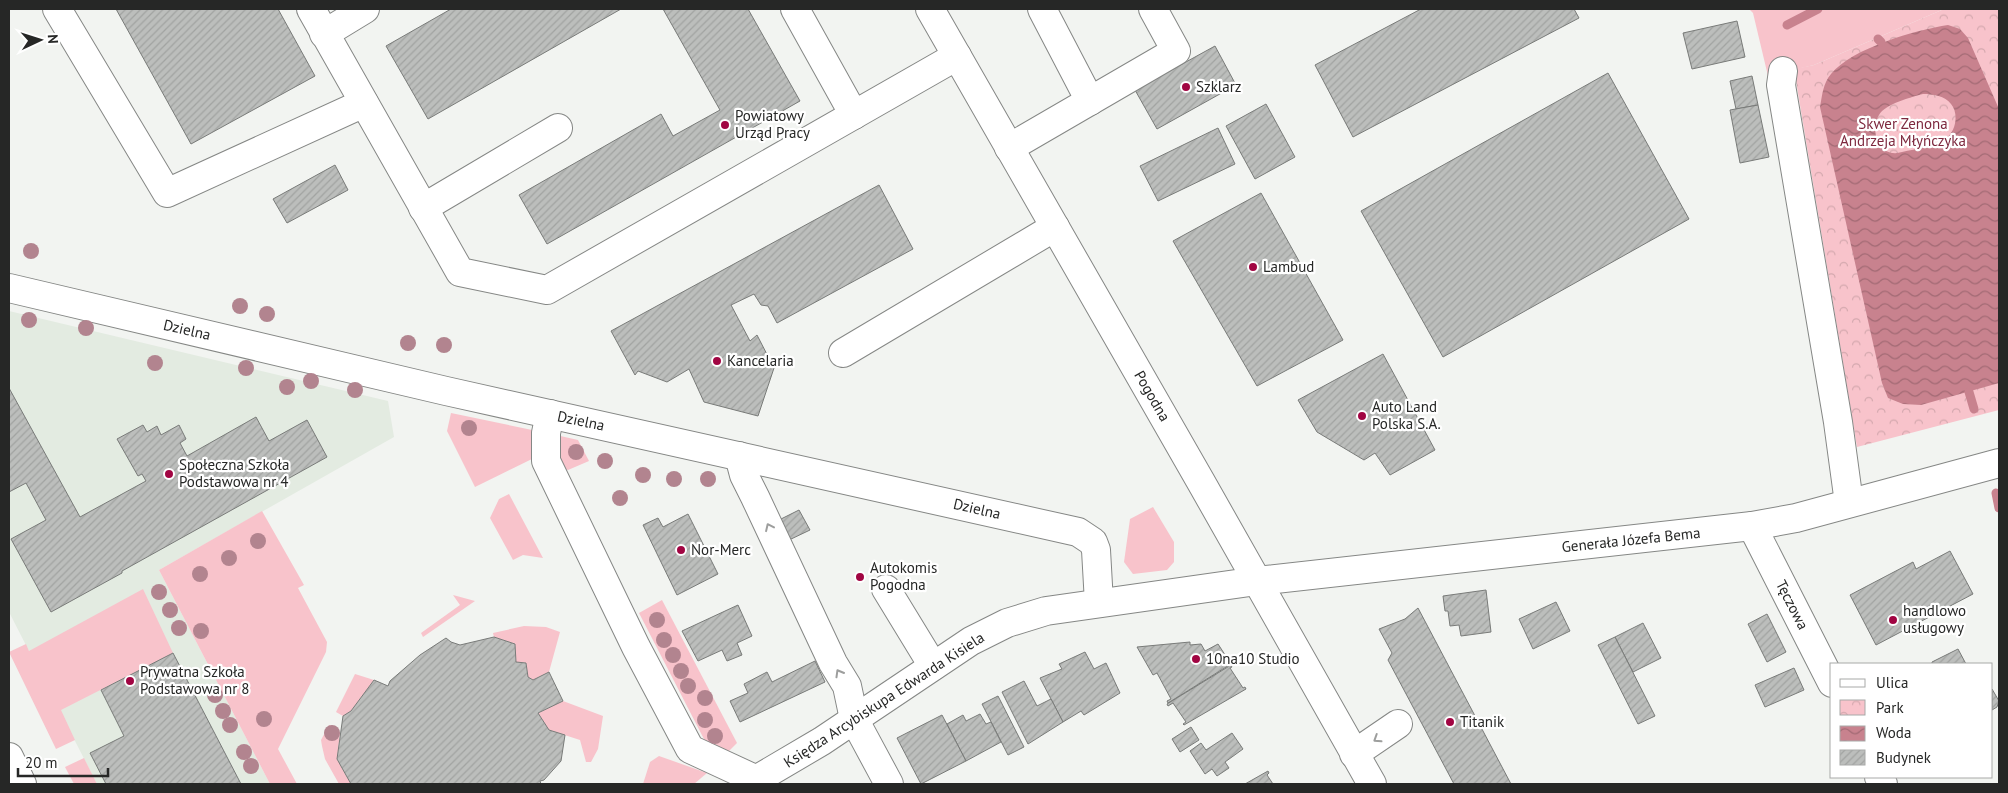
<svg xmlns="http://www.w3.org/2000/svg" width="2008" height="793" viewBox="0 0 2008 793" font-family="'PT Sans',sans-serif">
<defs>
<pattern id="park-crowns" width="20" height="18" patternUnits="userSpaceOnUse" patternTransform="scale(1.25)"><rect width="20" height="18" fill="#f8c3cb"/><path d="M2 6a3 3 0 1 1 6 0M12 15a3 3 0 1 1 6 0" fill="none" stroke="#d4a8ae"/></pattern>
<pattern id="water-waves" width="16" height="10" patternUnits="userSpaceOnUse" patternTransform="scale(1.25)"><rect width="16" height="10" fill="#c8828e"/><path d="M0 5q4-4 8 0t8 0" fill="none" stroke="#a26a74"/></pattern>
<pattern id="building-hatch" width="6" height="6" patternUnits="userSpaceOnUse" patternTransform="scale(1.25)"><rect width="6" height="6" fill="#bcbebc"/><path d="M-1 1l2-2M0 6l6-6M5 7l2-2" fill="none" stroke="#a1a3a1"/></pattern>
</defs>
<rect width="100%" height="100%" fill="#f2f4f1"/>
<polygon fill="#e3ebe1" points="9,311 388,401 394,437 159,570 270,784 97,784 9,612"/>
<g fill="#f8c3cb">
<polygon points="1749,9 1944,9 1814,65 1768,76 1753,13"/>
<polygon points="451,413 537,431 534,458 475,487 447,431"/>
<polygon points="556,435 578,440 589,461 568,470 562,468 555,441"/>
<polygon points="509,494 543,558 523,555 513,560 490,518 499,499"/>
<polygon points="1153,507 1174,542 1174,562 1167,570 1133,574 1124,562 1130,519"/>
<polygon points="262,511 304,585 298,588 327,642 326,652 278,749 297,784 270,784 159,570"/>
<polygon points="143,589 173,653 61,710 75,740 56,749 9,652 26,644 29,651"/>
<polygon points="453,595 475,601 423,637 421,633 460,605"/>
<polygon points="662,600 737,743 729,751 706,743 639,613"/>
<polygon points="524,626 546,627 560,632 549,672 533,680 528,677 526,663 516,662 515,644 494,637 493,633"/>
<polygon points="355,674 374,680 351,711 343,716 336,712"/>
<polygon points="563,701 603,716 598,749 591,762 586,762 580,740 549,730 538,713"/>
<polygon points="329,725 336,727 340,733 337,759 351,784 339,784 325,759 322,746 321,740"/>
<polygon points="659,756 707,773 694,784 643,784 650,762"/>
<polygon points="84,758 97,784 74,784 65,767"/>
</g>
<polygon fill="url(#park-crowns)" points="1944,9 1999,9 1999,410 1857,447 1794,69 1814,65"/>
<path fill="url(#water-waves)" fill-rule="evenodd" d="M1948,25L1960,29L1968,38L1999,109V383L1921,405L1903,404L1888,398L1882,383L1820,107C1822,96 1823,83 1831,74C1852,48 1916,30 1948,25ZM1923,94C1933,94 1945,96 1951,104C1959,113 1956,132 1946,138C1935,146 1916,149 1902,152C1880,159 1869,132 1879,115C1885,104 1912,97 1923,94Z"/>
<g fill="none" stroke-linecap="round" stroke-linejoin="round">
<g stroke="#c8828e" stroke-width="9">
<polyline points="1787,25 1818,9"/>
<polyline points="1878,39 1881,42"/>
<polyline points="1969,392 1974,409"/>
<polyline points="1996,493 1999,508"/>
</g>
</g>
<g fill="url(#building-hatch)" stroke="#797b79">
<polygon points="116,9 278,9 315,76 191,144"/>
<polygon points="451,9 621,9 428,119 386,46"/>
<polygon points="663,9 748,9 800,101 547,244 519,195 661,114 673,136 720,110"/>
<polygon points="1421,9 1574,9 1579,18 1353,137 1315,65"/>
<polygon points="1737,21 1745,57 1692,69 1683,33"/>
<polygon points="1215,46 1236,85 1157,129 1135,90"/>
<polygon points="1608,73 1689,219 1443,357 1361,211"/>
<polygon points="1752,76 1758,105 1736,109 1730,81"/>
<polygon points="1266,104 1295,157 1255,179 1226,126"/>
<polygon points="1758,105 1769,157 1740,163 1730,110"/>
<polygon points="1218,128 1235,164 1158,201 1140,166"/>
<polygon points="335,165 348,190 287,223 273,199"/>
<polygon points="879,185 913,249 777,323 768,306 761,305 754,294 731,305 750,341 757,335 774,368 758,416 704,402 689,369 667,382 638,371 635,375 611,331"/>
<polygon points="1261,193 1343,340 1257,386 1173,241"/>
<polygon points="1383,354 1435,450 1390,475 1375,453 1364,460 1317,432 1298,400"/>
<polygon points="9,388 80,517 146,481 142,474 138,476 117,439 143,425 147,432 157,426 161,435 179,425 186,439 180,443 187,456 256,417 269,441 307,420 327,457 122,571 122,573 51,612 11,539 46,520 26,483 9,492"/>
<polygon points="799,510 810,530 789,540 779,520"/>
<polygon points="688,514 718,574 677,595 643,525 658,518 663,527"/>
<polygon points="1950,551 1973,594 1876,645 1850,595 1913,562 1916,569"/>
<polygon points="1486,590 1491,632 1461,636 1459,625 1450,626 1448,611 1445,611 1443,596"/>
<polygon points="1556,602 1570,631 1533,649 1519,619"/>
<polygon points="738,605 752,636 737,643 742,655 727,661 722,650 698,661 682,631"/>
<polygon points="1418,608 1511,784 1454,784 1388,660 1392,653 1379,629 1405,619"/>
<polygon points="1767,614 1786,652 1767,662 1748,624"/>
<polygon points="1643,623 1661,658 1633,672 1615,637"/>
<polygon points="494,637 515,644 516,662 526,663 528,677 533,680 549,672 563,701 538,713 549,730 565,735 561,761 544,780 540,781 541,784 351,784 337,759 343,716 351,711 374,680 388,686 390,681 420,655 446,638 451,642 460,645"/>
<polygon points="1615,637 1655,716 1638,724 1598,645"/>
<polygon points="1190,642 1190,645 1201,644 1205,651 1218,644 1231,664 1168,703 1167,701 1171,699 1157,673 1153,675 1137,647"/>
<polygon points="1958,649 1966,664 1932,664 1932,662"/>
<polygon points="1085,652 1094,669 1106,663 1120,693 1084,715 1081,711 1063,722 1040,678 1062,669 1059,664"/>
<polygon points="173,653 241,784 106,784 90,753 124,736 101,690"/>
<polygon points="815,661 825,682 740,722 730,701 748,693 744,684 767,672 772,682"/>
<polygon points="1231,665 1232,667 1230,668 1243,688 1245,687 1246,689 1184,725 1183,724 1186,722 1173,703 1168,706 1167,704"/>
<polygon points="1794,668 1804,690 1765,707 1755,685"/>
<polygon points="1024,681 1037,706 1051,699 1063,722 1028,744 1002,692"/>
<polygon points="1992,689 1999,701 1997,707 1992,710"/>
<polygon points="998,696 1024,747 1008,755 982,704"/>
<polygon points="980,714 986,724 991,722 1001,742 966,761 947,724 963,715 966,721"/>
<polygon points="942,715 966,761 921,784 897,738"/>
<polygon points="1191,727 1199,740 1180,752 1172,739"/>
<polygon points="1232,733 1243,749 1225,762 1229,768 1217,776 1212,769 1205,774 1190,751 1201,743 1206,750"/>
<polygon points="1268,771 1269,773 1267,775 1273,784 1245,784"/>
</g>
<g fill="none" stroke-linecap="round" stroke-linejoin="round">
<g stroke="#858785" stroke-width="30">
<g id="minor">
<polyline points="57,9 167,193 364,103"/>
<polyline points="311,9 460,272 547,290 957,56"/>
<polyline points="795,9 854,115"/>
<polyline points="930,9 1201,482 1372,784"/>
<polyline points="1042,9 1090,101"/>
<polyline points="324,34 365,9"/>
<polyline points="1783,71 1781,85 1838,422 1849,503"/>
<polyline points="1009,148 1176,51 1153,9"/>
<polyline points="423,208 558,128"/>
<polyline points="9,288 446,391 1078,532 1093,542 1096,550 1099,603"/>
<polyline points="843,353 1055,227"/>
<polyline points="550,414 546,433 546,461 636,647 690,749 757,780"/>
<polyline points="739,456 744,475 755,497 833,663 847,686 854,719 889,784"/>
<polyline points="1752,526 1832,683"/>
<polyline points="886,589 933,666"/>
<polyline points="1354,754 1398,724"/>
<polyline points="9,757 22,784"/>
<polyline points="1879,777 1883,784"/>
<polyline points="749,784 822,741 971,641 1007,623 1046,611 1257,581 1752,526 1796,518 1999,463"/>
</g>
</g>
<use href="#minor" stroke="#fff" stroke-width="28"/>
</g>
<g fill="#b2848f">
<circle cx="31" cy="251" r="8"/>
<circle cx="240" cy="306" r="8"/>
<circle cx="267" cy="314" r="8"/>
<circle cx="29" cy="320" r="8"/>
<circle cx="86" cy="328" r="8"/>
<circle cx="408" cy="343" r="8"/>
<circle cx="444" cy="345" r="8"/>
<circle cx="155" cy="363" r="8"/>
<circle cx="246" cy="368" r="8"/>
<circle cx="311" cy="381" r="8"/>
<circle cx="287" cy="387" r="8"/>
<circle cx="355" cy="390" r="8"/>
<circle cx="469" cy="428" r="8"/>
<circle cx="576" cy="452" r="8"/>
<circle cx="605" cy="461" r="8"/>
<circle cx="643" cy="475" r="8"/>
<circle cx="674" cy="479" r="8"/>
<circle cx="708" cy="479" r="8"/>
<circle cx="620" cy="498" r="8"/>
<circle cx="258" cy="541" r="8"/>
<circle cx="229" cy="558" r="8"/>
<circle cx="200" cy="574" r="8"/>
<circle cx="159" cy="592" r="8"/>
<circle cx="170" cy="610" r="8"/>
<circle cx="657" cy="620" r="8"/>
<circle cx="179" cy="628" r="8"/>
<circle cx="201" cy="631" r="8"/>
<circle cx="664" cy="640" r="8"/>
<circle cx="673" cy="655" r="8"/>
<circle cx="681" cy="671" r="8"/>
<circle cx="688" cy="686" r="8"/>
<circle cx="215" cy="695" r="8"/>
<circle cx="705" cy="698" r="8"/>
<circle cx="223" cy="711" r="8"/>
<circle cx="264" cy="719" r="8"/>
<circle cx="705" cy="720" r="8"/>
<circle cx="230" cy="725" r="8"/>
<circle cx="332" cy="733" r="8"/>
<circle cx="715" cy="736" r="8"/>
<circle cx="244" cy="752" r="8"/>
<circle cx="251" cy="766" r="8"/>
</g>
<defs><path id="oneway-chevron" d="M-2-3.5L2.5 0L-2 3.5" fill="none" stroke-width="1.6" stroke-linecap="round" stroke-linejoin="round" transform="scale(1.25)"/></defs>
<g stroke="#9d9e9d">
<use href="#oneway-chevron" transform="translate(769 527) rotate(-115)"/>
<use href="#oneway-chevron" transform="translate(839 673) rotate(-120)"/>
<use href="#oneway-chevron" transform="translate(1377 739) rotate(147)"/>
</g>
<g fill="#a10542" stroke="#fff" stroke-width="2">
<circle cx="1186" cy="87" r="5"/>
<circle cx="725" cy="125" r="5"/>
<circle cx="1253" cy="267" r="5"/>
<circle cx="717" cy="361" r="5"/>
<circle cx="1362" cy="416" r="5"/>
<circle cx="169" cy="474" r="5"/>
<circle cx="681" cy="550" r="5"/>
<circle cx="860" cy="577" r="5"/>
<circle cx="1893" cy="620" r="5"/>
<circle cx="1196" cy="659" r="5"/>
<circle cx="130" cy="681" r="5"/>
<circle cx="1450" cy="722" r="5"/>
</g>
<g text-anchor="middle" stroke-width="4.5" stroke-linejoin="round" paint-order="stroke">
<g font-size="15" fill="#262726" stroke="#fff" text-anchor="start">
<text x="1196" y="92">Szklarz</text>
<text x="735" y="121">Powiatowy<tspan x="735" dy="17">Urząd Pracy</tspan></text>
<text x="1263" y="272">Lambud</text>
<text x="727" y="366">Kancelaria</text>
<text x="1372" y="412">Auto Land<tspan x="1372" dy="17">Polska S.A.</tspan></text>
<text x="179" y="470">Społeczna Szkoła<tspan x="179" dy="17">Podstawowa nr 4</tspan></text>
<text x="691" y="555">Nor-Merc</text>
<text x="870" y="573">Autokomis<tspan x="870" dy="17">Pogodna</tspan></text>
<text x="1903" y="616">handlowo<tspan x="1903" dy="17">usługowy</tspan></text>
<text x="1206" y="664">10na10 Studio</text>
<text x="140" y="677">Prywatna Szkoła<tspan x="140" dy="17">Podstawowa nr 8</tspan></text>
<text x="1460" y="727">Titanik</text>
</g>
<g font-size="15" fill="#7d283e" stroke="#fff">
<text x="1903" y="129">Skwer Zenona<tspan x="1903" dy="17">Andrzeja Młyńczyka</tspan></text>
</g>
<g font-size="15" fill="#262726" stroke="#fff">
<text transform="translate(187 330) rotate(13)" y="5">Dzielna</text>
<text transform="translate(1152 396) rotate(60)" y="5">Pogodna</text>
<text transform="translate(581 421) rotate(12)" y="5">Dzielna</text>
<text transform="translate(977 509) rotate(13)" y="5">Dzielna</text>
<text transform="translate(1631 540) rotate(-6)" y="5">Generała Józefa Bema</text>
<text transform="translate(1792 605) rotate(63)" y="5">Tęczowa</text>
<text transform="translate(884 700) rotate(-33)" y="5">Księdza Arcybiskupa Edwarda Kisiela</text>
</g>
</g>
<rect width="2008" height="793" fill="none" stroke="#262726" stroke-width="20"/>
<rect x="1830" y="663" width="162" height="115" fill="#ffffff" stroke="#a8a9a8"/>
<rect x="1840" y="679" width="25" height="8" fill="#ffffff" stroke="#a8a9a8"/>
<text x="1876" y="688" font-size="15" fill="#262726">Ulica</text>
<rect x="1840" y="700" width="25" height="15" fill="url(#park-crowns)" stroke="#a8a9a8"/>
<text x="1876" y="713" font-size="15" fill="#262726">Park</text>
<rect x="1840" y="726" width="25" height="15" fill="url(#water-waves)" stroke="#a8a9a8"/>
<text x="1876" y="738" font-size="15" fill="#262726">Woda</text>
<rect x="1840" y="750" width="25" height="15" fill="url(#building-hatch)" stroke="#a8a9a8"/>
<text x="1876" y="763" font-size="15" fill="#262726">Budynek</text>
<g transform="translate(40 40) rotate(86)" stroke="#ffffff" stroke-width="4" paint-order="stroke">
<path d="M0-4L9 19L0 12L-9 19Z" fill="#262726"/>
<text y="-8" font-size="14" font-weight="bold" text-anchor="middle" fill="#262726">N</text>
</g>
<path d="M18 768v8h90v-8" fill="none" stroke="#262726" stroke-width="2.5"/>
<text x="25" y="768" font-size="15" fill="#262726" stroke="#ffffff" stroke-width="4" paint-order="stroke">20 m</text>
</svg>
